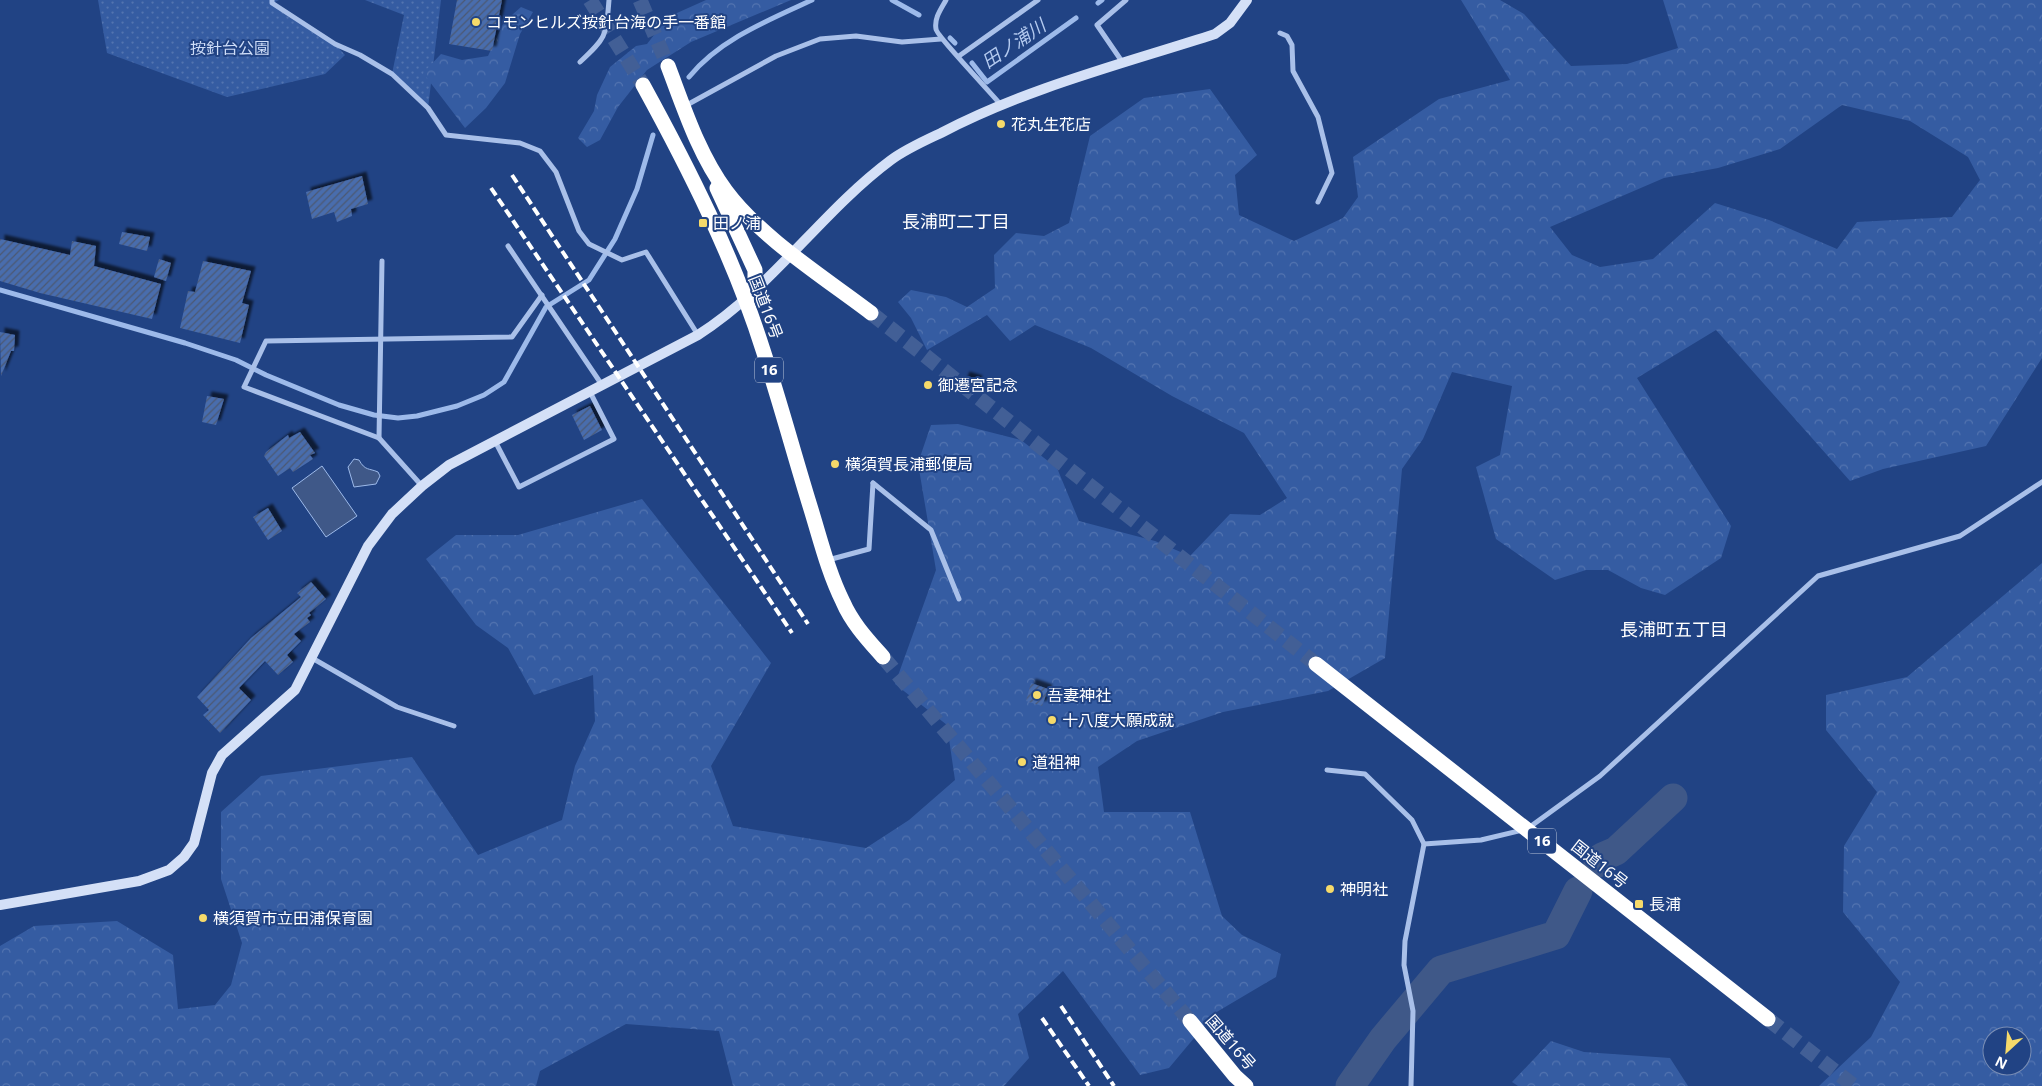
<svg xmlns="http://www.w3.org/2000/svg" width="2042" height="1086" viewBox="0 0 2042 1086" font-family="'Noto Sans','Noto Sans JP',sans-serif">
<defs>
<pattern id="green-dots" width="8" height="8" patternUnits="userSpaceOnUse" patternTransform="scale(1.25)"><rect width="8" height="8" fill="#355ca2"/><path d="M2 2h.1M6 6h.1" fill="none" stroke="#5374b0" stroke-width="1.8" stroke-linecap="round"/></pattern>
<pattern id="forest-crowns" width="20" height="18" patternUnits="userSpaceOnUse" patternTransform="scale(1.25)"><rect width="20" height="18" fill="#355ca2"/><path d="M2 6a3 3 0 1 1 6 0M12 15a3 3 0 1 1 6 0" fill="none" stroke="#5374b0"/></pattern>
<pattern id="building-hatch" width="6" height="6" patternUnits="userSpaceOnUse" patternTransform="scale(1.25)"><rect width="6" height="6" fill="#4a6dad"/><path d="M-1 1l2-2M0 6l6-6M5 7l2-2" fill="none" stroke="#4b5973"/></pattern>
<filter id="shadow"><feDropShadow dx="4.5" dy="-4.5" stdDeviation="1" flood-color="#0009"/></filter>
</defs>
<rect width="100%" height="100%" fill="#214384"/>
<g fill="url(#green-dots)">
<polygon points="98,0 279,0 273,3 335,44 345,55 325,74 227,97 107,53"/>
<polygon points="365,0 441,0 428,108 392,74 404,15"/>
</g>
<g fill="url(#forest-crowns)" fill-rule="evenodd">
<polygon points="706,0 791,0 691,42 647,70 618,107 600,140 587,147 578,138 594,111 597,95 610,67 636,46 647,44 668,17"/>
<path d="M1461,0H1500L1524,14L1571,66L1627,64L1678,48L1663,0H2042V358L1986,446L1883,469L1850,481L1716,330L1637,378L1731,526L1721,558L1665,595L1641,588L1608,570H1586L1555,580L1496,539L1476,467L1500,455L1512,386L1452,372L1423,439L1402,469L1385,658L1328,691L1223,712L1137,741L1098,767L1104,812H1190L1222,916L1242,935L1281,954L1276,977L1215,1013L1169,1068L1140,1075L1063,971L1018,1014L1029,1058L1004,1086H733L719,1031L626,1024L540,1071L536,1086H0V946L34,926L117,921L173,955L178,1009L215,1005L231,985L242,943L221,879V812L261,776L412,757L478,855L562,820L575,766L595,721L593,675L534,695L508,648L476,625L426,559L456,535H518L642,499L771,663L711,766L733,826L866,848L909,820L955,780L947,725L895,684L936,570L918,463L931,425L958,424L1021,440L1057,468L1079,521L1155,541L1190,556L1230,514L1260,515L1287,498L1244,433L1172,396L1091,348L1035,325L1010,341L987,315L927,350L911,318L898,302L911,290L946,297L967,307L995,288L994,255L1016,233L1044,236L1069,223L1090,136L1144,98L1210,89L1257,155L1235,175L1239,215L1294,241L1343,218L1358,197L1353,157L1439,99L1510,80ZM1842,105L1910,121L1968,157L1980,180L1952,217L1857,222L1837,249L1769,220L1715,203L1653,259L1600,267L1572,255L1550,227L1664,178L1718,168L1780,149Z"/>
<polygon points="521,7 533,12 520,34 505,83 486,108 465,128 423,73 441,54 462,60 488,56 504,22"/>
<path d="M2042,563V1086H1819L1871,1037L1900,982L1843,912L1844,846L1877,792L1826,730V695L1907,677ZM1992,1036H2022V1066H1992Z"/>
<polygon points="1551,1041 1584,1052 1670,1058 1688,1086 1518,1086 1512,1082"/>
</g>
<g fill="#3f5888" stroke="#9dbaea">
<path d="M354,459L359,460C365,471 369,468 378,472L380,476L376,484L354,487L348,467Z"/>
<polygon points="322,466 357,516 326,537 292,488"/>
</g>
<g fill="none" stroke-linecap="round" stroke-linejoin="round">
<g stroke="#9dbaea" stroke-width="5">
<polyline points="892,0 919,15"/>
<polyline points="1098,3 1102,0"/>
<polyline points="950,38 955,43"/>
<polyline points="972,63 987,82 1076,18"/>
<path d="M689,77C720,39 769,20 812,0"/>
<polyline points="0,290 185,343 236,360 266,375 339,405 374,415 398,418 417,416 457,406 484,395 504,382 546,307 589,280 615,239 637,189 653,135"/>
</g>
<g stroke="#3f5888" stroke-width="29">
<polyline points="1598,863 1602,857 1616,851 1673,798"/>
<polyline points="1350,1086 1383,1039 1441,970 1556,935 1578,891"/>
</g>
</g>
<g fill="url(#building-hatch)" filter="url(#shadow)">
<polygon points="457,0 502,0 492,51 449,44"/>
<polygon points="362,176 368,204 351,209 352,216 337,222 334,212 312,219 306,192"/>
<polygon points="122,232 150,237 147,251 119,244"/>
<polygon points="0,239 70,255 72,241 96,246 94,266 161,284 152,319 40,293 0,281"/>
<polygon points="159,259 171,263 166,281 154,277"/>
<polygon points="203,261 251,271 242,303 249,305 240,343 180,328 188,291 195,292"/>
<polygon points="0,332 15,335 14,351 11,351 1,376"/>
<polygon points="965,376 978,380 973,395 960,391"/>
<polygon points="207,396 224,399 216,425 202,422"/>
<polygon points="590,406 602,430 584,440 572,415"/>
<polygon points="300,432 315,453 310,455 313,459 293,472 290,468 278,476 264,456 266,452 288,435 289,438"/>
<polygon points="268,508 282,531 268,540 253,517"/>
<polygon points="311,582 326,599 309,613 311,615 307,618 310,622 294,634 301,641 287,655 293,662 278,675 265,661 239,688 251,700 220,733 203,715 209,710 197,697 251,638 301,597 297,593"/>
<polygon points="1031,683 1048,689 1042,706 1026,701"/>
</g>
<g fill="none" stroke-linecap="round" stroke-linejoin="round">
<g stroke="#425f96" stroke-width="15" stroke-dasharray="15 8" stroke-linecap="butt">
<polyline points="590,0 643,85"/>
<polyline points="640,0 668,66"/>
<polyline points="871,313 1316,664"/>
<polyline points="883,657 1190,1021"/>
<polyline points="1768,1019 1854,1086"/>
</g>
<g stroke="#a9c0e9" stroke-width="5">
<polyline points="272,0 272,3 335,44 360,55 392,74 428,108 446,135 520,143 540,151 556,172 579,231 589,244 622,260 646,252 698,335"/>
<path d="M946,0C941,9 934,18 936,29C936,35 992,94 1001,105"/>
<polyline points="1280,33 1287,36 1292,45 1293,71 1318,117 1332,173 1318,202"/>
<polyline points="959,56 1038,0"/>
<path d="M580,62C607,37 606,36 609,0"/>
<polyline points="1123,63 1097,25 1126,0"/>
<polyline points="685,106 776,56 820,39 856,36 902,42 941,39"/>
<polyline points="508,246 602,385"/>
<polyline points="379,438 382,261"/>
<polyline points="496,443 519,487 614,439 590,392"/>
<polyline points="873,483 931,530 959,599"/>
<polyline points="422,486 379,438 244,387 266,341 512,337 542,295"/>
<polyline points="828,560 869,549 873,483"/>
<polyline points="312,658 397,707 454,726"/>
<polyline points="1327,770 1365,774 1412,820 1424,844 1405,941 1404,965 1413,1011 1411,1086"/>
<polyline points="1424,844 1481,840 1527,829 1600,776 1818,576 1960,536 2042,482"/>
</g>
<path stroke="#d4e0f7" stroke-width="10" d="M0,905L139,881L169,870L184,857L194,843L212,773L222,755L295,690L368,546L392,514L422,486L449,465L698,335C772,288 821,212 891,160C906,149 924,141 941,133C1027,88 1122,64 1215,34L1230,23L1247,0"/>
<g stroke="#fff" stroke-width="15">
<path d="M668,66C684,108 699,155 726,191C760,237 825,278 871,313"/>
<path d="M643,85C689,169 734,258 763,350C780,402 794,454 810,506C820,538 828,572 843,602C852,623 868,640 883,657"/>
<polyline points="717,188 755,270 755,285 746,299"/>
<polyline points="1316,664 1768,1019"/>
<polyline points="1190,1021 1235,1076 1246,1086"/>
</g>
<g stroke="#fff" stroke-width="4" stroke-dasharray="9 4" stroke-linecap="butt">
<polyline points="512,175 808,624"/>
<polyline points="491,188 792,633"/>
<polyline points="1061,1006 1114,1086"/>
<polyline points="1042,1018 1089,1086"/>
</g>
</g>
<g fill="#f6da6a" stroke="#214384" stroke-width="2">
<circle cx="476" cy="22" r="5"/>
<circle cx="1001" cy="124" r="5"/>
<rect x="698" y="218" width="10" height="10" rx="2.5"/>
<circle cx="928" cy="385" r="5"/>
<circle cx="835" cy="464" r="5"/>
<circle cx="1037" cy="695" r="5"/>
<circle cx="1052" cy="720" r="5"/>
<circle cx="1022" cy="762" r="5"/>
<circle cx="1330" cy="889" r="5"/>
<rect x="1634" y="899" width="10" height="10" rx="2.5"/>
<circle cx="203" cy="918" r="5"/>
</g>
<g text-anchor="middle" stroke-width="4" stroke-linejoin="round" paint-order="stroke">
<g fill="#214384" stroke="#bcc7da" stroke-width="1">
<rect x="755" y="357.5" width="28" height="25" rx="4"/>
<rect x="1528" y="828.5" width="28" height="25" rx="4"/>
</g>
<g font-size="15" font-weight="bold" fill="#fff">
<text x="769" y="375">16</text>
<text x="1542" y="846">16</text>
</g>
<g font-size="16" fill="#fff" stroke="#214384" text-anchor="start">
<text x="486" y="28">コモンヒルズ按針台海の手一番館</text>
<text x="1011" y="130">花丸生花店</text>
<text x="713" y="229">田ノ浦</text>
<text x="938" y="391">御遷宮記念</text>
<text x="845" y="470">横須賀長浦郵便局</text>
<text x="1047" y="701">吾妻神社</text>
<text x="1062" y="726">十八度大願成就</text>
<text x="1032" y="768">道祖神</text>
<text x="1340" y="895">神明社</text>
<text x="1649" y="910">長浦</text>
<text x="213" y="924">横須賀市立田浦保育園</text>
</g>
<g font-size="16" fill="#cddcf7" stroke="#214384">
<text x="230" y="54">按針台公園</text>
</g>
<g font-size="16" fill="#fff" stroke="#214384">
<text transform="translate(766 307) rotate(69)" y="6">国道16号</text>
<text transform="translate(1600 864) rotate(38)" y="6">国道16号</text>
<text transform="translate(1231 1042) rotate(49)" y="6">国道16号</text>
</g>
<g font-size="18" font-style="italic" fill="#b5cbf0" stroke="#214384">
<text transform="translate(1014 44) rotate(-34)" y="6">田ノ浦川</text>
</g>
<g font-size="18" fill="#fff" stroke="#214384">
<text x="956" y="228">長浦町二丁目</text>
<text x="1674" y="636">長浦町五丁目</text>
</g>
</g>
<g transform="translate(2007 1051) rotate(206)"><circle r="24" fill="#214384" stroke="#7a8eb5"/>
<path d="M0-4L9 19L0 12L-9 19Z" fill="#f6da6a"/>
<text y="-8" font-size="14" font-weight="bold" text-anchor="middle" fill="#ffffff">N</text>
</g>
</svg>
